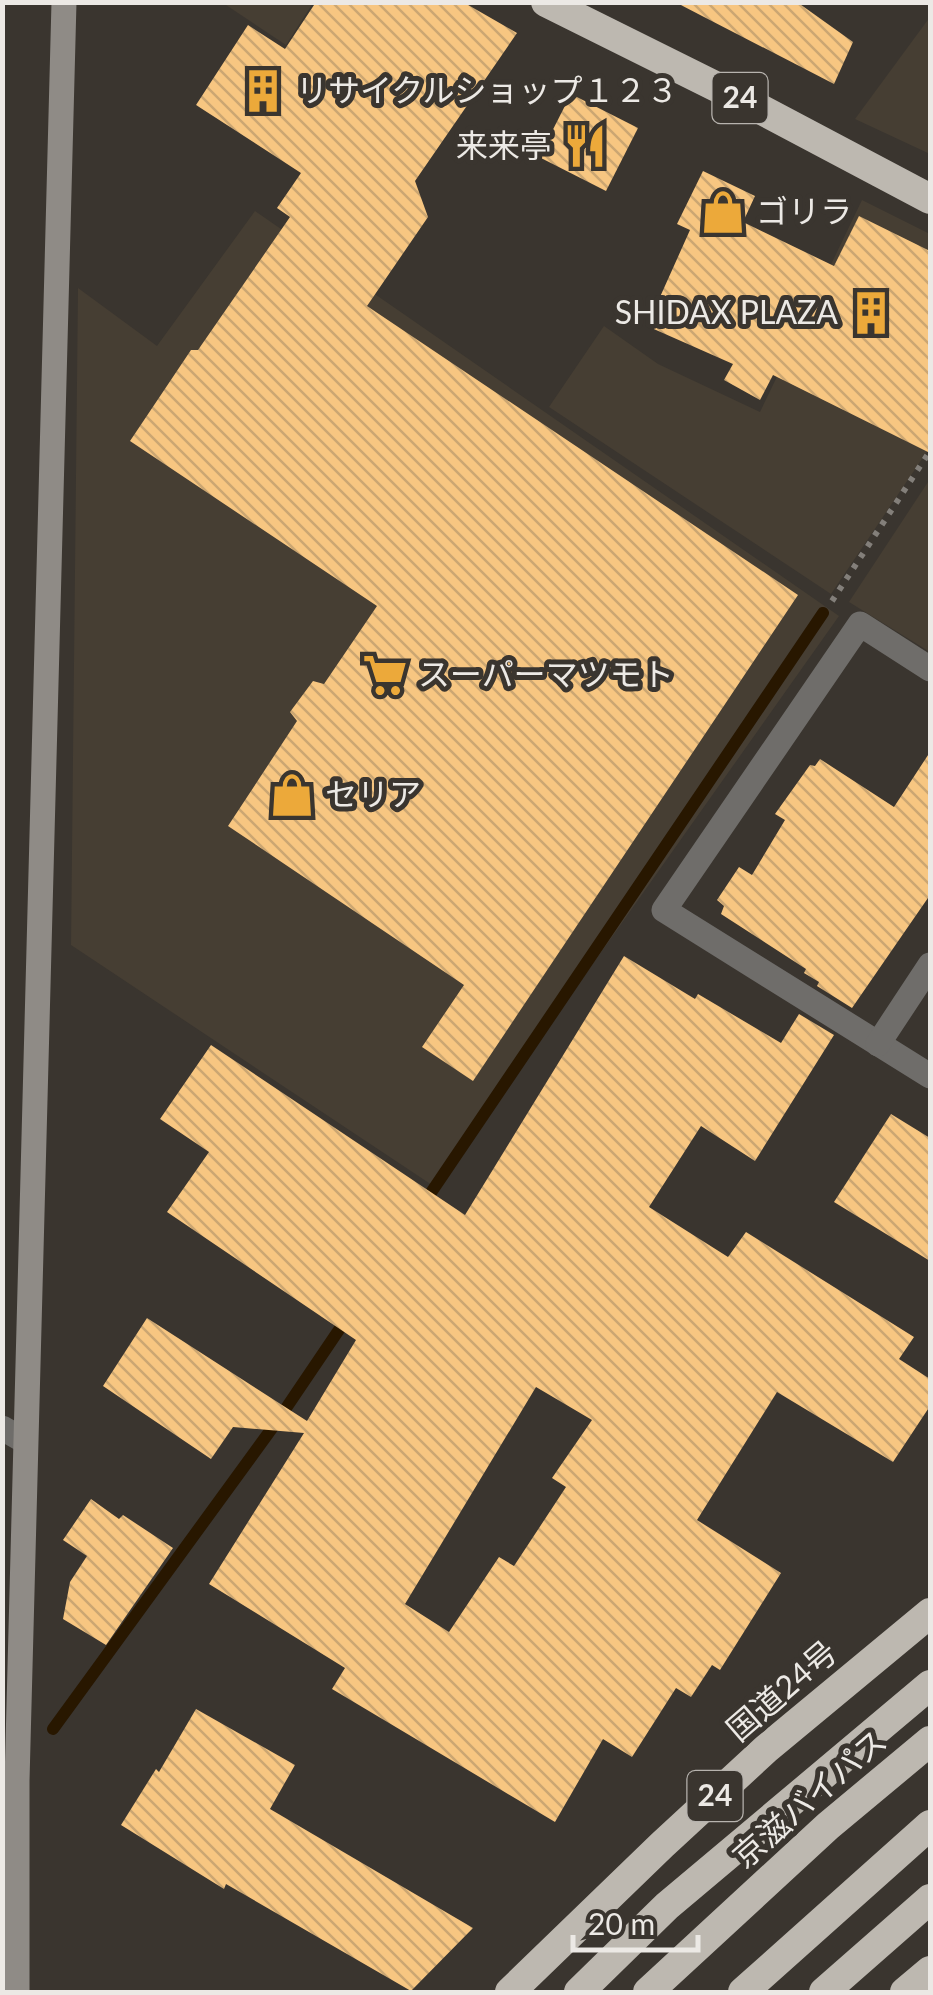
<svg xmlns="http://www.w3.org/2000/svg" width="933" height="1995" viewBox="0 0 933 1995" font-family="Lato,'Noto Sans JP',sans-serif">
<defs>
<pattern id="building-back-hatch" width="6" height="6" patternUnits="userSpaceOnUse" patternTransform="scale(2.5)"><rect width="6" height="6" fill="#f7c681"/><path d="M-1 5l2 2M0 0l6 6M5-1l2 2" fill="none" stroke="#cba672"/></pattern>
</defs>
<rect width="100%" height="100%" fill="#3a352f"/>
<g fill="#463e33">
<polygon points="223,3 313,3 286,45"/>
<polygon points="930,17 930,154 855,119"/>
<polygon points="862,200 930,234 930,447 831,594 549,407 604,326 658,364 760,412"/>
<polygon points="255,211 839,616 435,1187 71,945 78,288 157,346"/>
<polygon points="930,479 930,652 849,602"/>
</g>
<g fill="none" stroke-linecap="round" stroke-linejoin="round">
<g stroke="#281700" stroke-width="12">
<polyline points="424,1203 823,613"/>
<polyline points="53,1729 278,1420 349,1315"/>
</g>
</g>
<g fill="url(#building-back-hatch)" fill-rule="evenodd">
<polygon points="316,2 463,2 517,33 415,181 428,217 367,306 798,595 473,1081 422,1047 464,985 228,826 297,721 290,712 313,681 324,684 377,606 130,441 191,350 198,350 290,217 277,208 301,173 196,105 248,25 285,49"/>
<polygon points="675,2 797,2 853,42 834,84"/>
<polygon points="571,94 638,128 606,191 539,157"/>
<polygon points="703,171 755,196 743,222 834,266 859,216 930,251 930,453 773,375 760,400 724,380 733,364 647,326 690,230 677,224"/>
<polygon points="930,752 930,895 852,1008 817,986 819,982 804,973 806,969 721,914 724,906 717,900 739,867 752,875 785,820 775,814 810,765 815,766 820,759 894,807"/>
<path d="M624,956L695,999L698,994L781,1043L799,1014L834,1035L755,1161L701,1126L649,1207L728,1257L746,1232L914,1337L899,1359L930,1379V1406L893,1462L777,1392L697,1520L781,1573L720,1670L712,1665L691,1697L676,1688L632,1757L603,1739L555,1822L332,1689L345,1668L209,1584L304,1433L233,1427L211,1459L103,1386L147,1318L307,1421L356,1340L167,1212L209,1152L160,1119L211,1045L465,1215ZM536,1387L592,1420L552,1478L566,1487L514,1566L499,1557L449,1632L405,1604Z"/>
<polygon points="891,1114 930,1138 930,1261 834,1202"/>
<polygon points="91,1499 119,1519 123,1515 173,1548 106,1645 63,1619 70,1582 87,1556 63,1540"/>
<polygon points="196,1709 295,1765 270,1809 473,1928 411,1991 226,1884 224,1889 121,1825 156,1769 159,1772"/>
</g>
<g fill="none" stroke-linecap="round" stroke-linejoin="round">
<polyline stroke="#837f7a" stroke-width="6" stroke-dasharray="5 8" stroke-linecap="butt" points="832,601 930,451"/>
<g stroke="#6f6d6a" stroke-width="25">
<polyline points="930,669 860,624 664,910 930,1076"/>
<polyline points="878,1044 930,965"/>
<polyline points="2,1428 25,1441"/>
</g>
<polyline stroke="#8f8b86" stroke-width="25" points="17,1992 17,1781 64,2"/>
<g stroke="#bdb8b0" stroke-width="30">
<polyline points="546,2 745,101 930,199"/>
<polyline points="510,1992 662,1845 766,1749 930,1613"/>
<polyline points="579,1992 667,1906 930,1685"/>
<polyline points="648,1992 828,1826 930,1741"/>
<polyline points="743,1992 930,1825"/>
<polyline points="824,1992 930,1899"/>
<polyline points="905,1992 930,1971"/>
</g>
</g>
<defs>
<g id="building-bare" transform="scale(3.45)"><path d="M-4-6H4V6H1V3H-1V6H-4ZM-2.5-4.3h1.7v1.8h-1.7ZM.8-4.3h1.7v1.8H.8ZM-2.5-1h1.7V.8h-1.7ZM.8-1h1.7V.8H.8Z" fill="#eca93a" stroke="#3a352f" stroke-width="2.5" paint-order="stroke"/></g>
<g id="restaurant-bare" transform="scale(3.45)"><path d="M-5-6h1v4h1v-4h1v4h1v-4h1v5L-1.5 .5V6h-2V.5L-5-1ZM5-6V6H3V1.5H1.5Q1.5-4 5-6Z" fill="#eca93a" stroke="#3a352f" stroke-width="2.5" paint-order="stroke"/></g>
<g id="shop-bare" transform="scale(3.45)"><path d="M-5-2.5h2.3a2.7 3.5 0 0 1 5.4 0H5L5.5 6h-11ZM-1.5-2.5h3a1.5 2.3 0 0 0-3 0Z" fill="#eca93a" stroke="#3a352f" stroke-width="2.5" paint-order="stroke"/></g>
<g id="supermarket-bare" transform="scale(3.45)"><path d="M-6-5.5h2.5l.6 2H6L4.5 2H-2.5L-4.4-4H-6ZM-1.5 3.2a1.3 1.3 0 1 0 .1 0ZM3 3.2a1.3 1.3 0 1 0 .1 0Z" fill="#eca93a" stroke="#3a352f" stroke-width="2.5" paint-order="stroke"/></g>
</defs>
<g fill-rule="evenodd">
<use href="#building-bare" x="263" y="91"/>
<use href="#restaurant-bare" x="585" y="146"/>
<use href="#shop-bare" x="723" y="212"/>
<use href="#building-bare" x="871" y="313"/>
<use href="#supermarket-bare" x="385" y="675"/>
<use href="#shop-bare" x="292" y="795"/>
</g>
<g text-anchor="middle" stroke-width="10" stroke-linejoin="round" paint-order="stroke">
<g fill="#3a352f" stroke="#b7b3ae" stroke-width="2.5">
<rect x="712.5" y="73" width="55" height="50" rx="8"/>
<rect x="687.5" y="1771" width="55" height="50" rx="8"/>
</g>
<g font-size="30" font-weight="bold" fill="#ece9e5">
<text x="740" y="108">24</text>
<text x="715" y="1806">24</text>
</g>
<g font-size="32" fill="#ece9e5" stroke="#3a352f" text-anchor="start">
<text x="296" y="102">リサイクルショップ１２３</text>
<text x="552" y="157" text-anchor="end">来来亭</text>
<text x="756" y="223">ゴリラ</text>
<text x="838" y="324" text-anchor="end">SHIDAX PLAZA</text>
<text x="418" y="686">スーパーマツモト</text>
<text x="325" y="806">セリア</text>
</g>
<g font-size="32" fill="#ece9e5" stroke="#3a352f">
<text transform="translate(782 1691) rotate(-41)" y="11">国道24号</text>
<text transform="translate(810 1799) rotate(-41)" y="11">京滋バイパス</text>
</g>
</g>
<rect width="933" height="1995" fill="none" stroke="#ece9e5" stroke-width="10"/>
<path d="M573 1935v15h125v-15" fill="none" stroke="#ece9e5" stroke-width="5"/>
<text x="588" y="1935" font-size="30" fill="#ece9e5" stroke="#3a352f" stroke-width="8" paint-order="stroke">20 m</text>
</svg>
